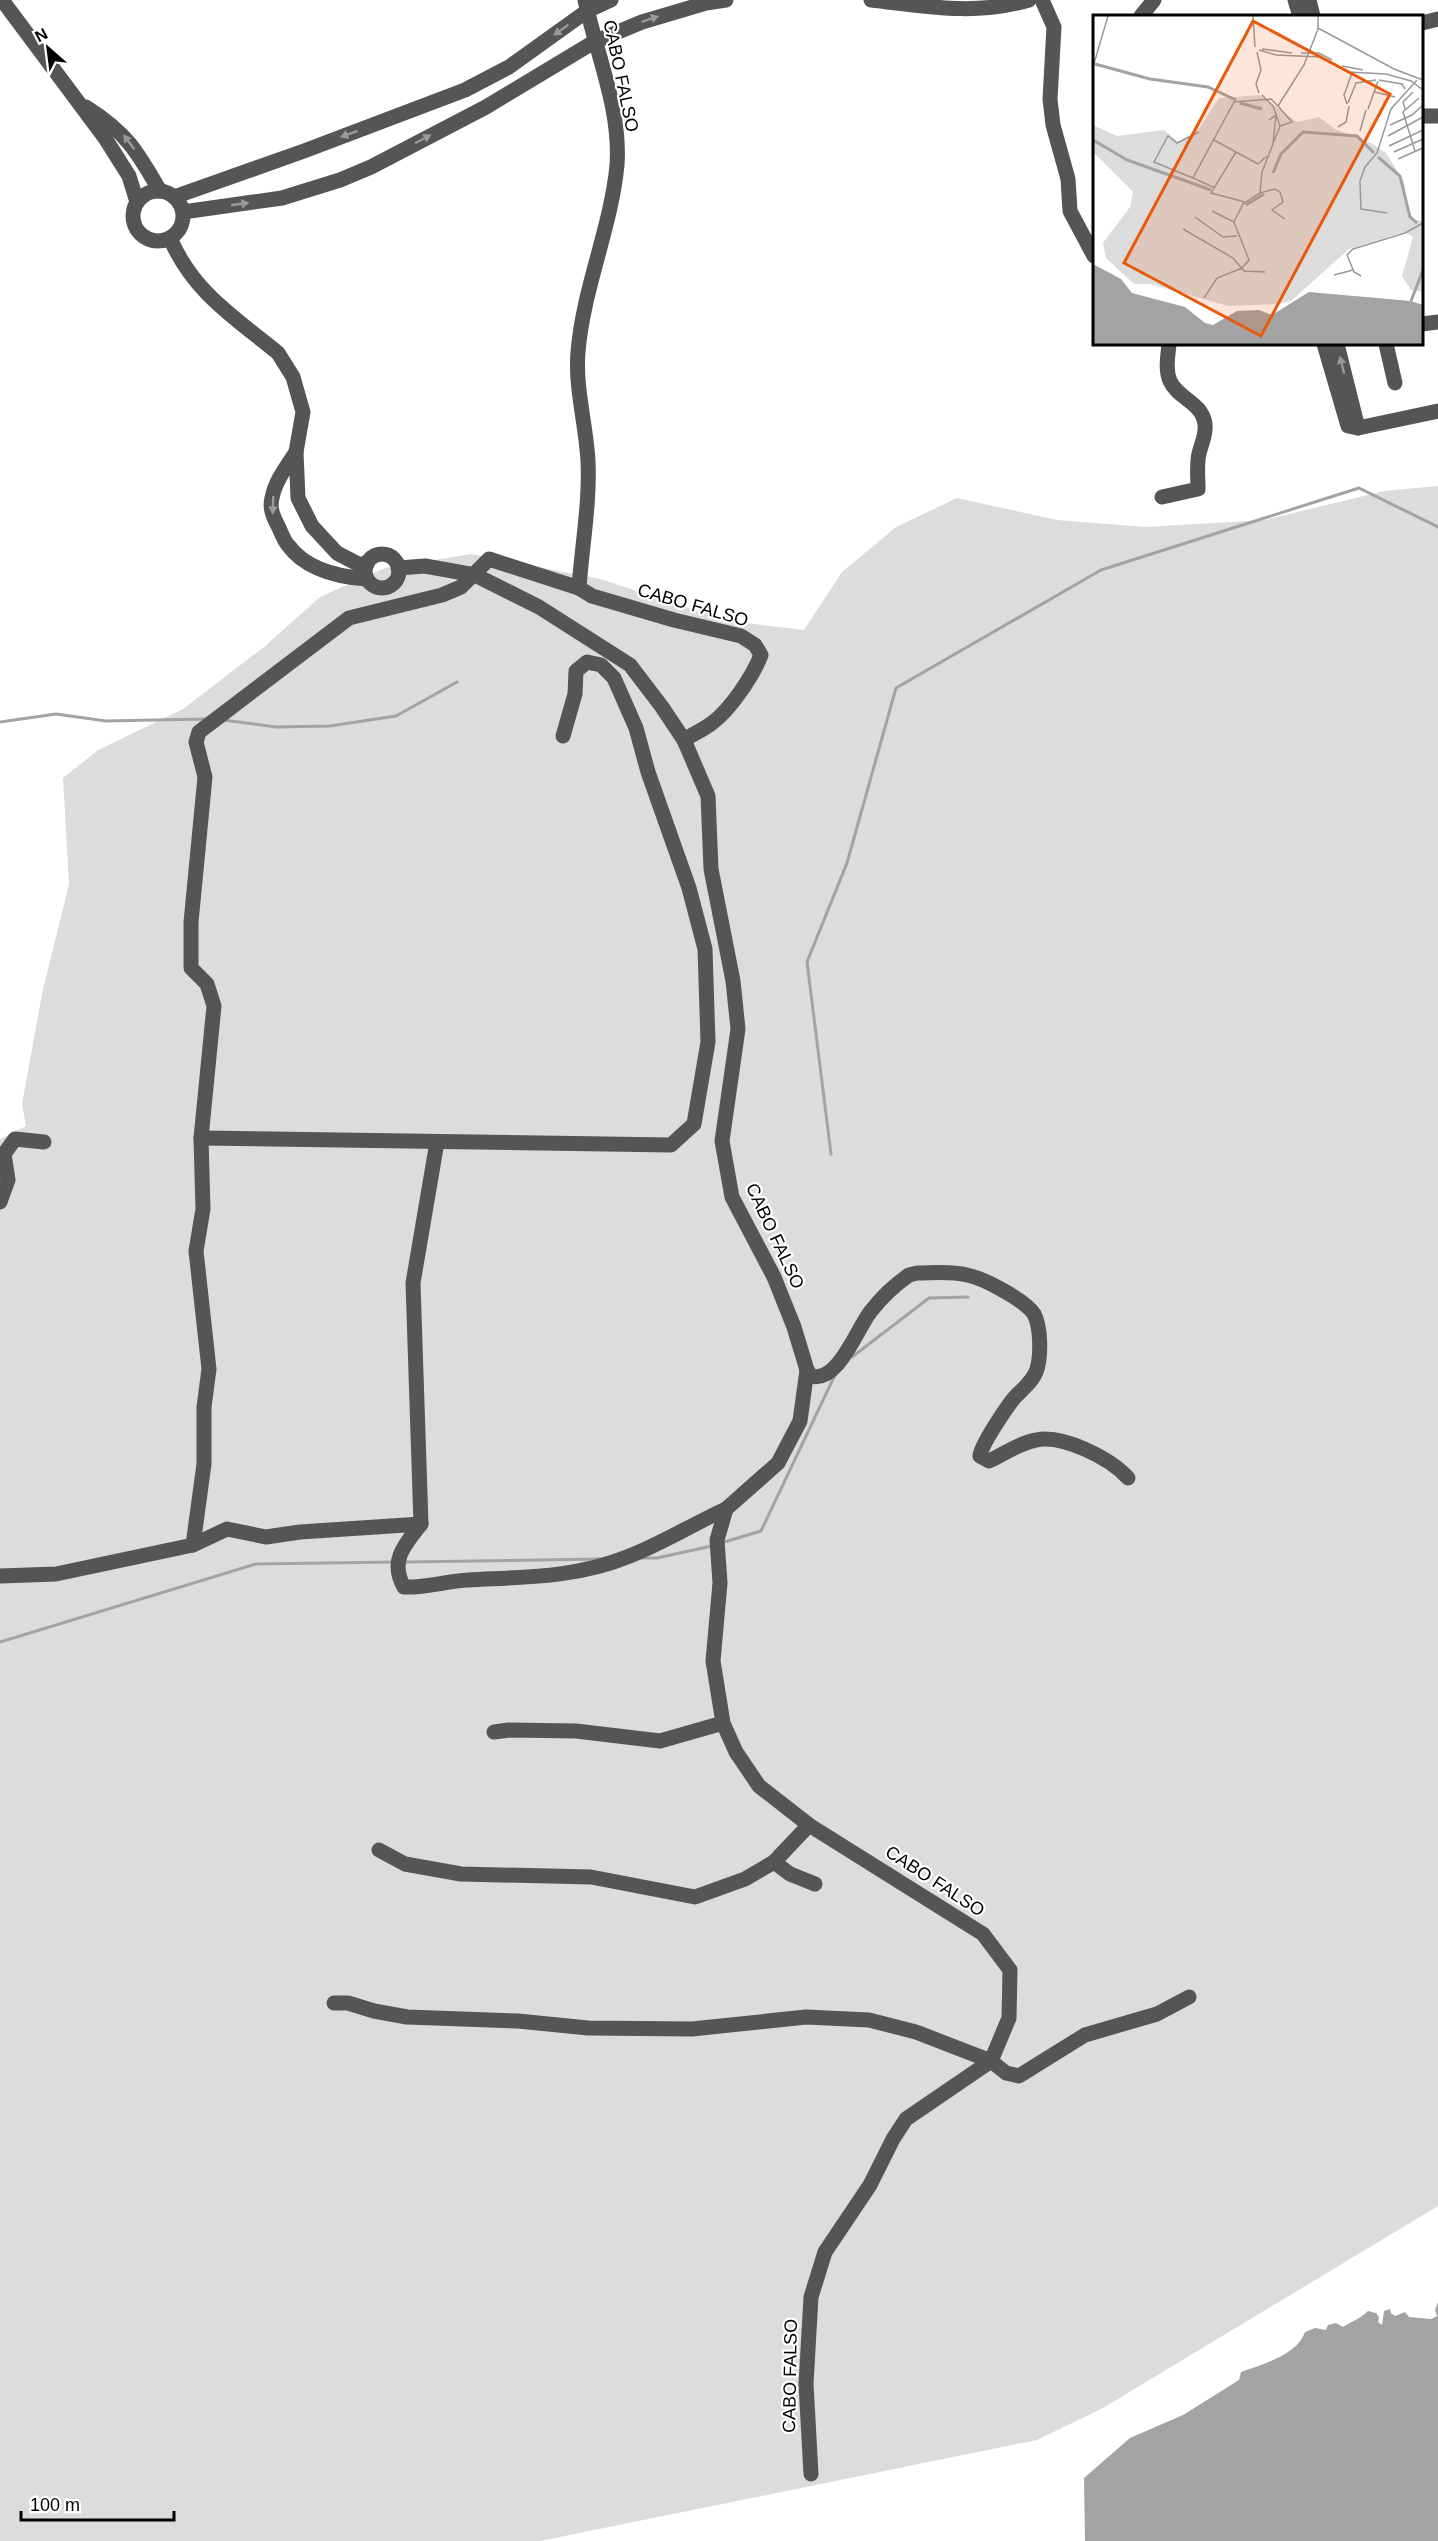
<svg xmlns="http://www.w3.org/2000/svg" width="1438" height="2541" viewBox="0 0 1438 2541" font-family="Arial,sans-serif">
<rect width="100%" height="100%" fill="#fff"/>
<polygon fill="#dcdcdc" points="1438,486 1438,2206 1103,2408 1037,2440 540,2541 0,2541 0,1139 26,1126 22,1104 42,994 69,884 63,778 98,750 183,709 264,647 320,597 385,568 471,554 600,579 730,621 804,630 842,572 896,527 957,498 1057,520 1145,527 1265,520 1384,491"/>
<path fill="#a3a3a3" d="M1438,2302V2541H1085L1084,2478L1130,2438L1183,2415L1239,2380L1241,2372C1262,2365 1298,2354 1305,2332L1315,2328L1326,2330L1328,2325L1336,2323L1343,2327C1352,2321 1360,2319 1368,2311L1376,2313L1379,2317L1378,2322L1382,2325L1384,2311L1390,2309L1391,2313L1395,2316L1405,2312L1409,2317L1431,2319L1437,2316L1435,2310Z"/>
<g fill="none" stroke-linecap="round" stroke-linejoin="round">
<g stroke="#a3a3a3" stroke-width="3">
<polyline points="223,720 276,727 330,726 396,716 457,682"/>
<polyline points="0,722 56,714 106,721 205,719"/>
<polyline points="831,1154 807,962 847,863 896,688 1101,570 1359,488 1438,527"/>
<polyline points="852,1357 929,1298 968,1297"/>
<polyline points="721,1543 761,1531 834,1377"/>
<polyline points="642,1558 657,1558 712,1546"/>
<polyline points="405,1562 599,1559"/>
<polyline points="0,1642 256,1564 395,1562"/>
</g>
<g stroke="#555" stroke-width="15">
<polyline points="2,0 105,138 129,176 137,202"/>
<path d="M585,0C596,53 621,109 617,165C611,228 583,289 578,352C575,388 586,424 588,461C590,503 582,545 579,588L592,596L674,620L741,636L755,645L761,655C753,676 730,710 712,723C703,730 693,734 684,740"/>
<path d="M871,0C925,6 975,16 1029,0"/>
<polyline points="1042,0 1054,27 1050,99 1053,125 1068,179 1070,211 1094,256"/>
<polyline points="1295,0 1300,16"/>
<polyline points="1309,0 1313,16"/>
<polyline points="1141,16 1154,0"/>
<polyline points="1422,23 1438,19"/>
<path d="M86,107C126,132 137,151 160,191"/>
<polyline points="1422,116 1438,116"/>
<circle cx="158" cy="216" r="25"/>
<polyline points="174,197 304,151 465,90 509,67 587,11 611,0"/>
<polyline points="183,212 282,198 340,180 371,167 486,107 594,42 642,22 706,3 726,0"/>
<path d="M170,238C193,292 234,317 278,353L293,377L303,412L296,452L298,498L312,526L337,553L358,564H367"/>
<polyline points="1422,324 1438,322"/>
<polyline points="1324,344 1348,426 1358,428 1438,411"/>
<polyline points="1337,344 1358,428"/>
<polyline points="1386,344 1395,383"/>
<path d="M296,452C287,466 275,481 272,498C269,509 274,518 279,528C282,534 284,541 288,545C306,570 338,577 367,579"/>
<path d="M1162,497L1198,489C1198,480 1197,470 1198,461C1198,449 1207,437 1205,424C1202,402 1178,399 1170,381C1165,369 1168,356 1169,344"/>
<circle cx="382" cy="571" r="17"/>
<path d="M398,568L425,566L475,575L539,607L630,665L662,707L684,740L708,796L711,869L733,981L738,1029L722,1141L732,1197L774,1277L794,1327L807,1370L811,1376C838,1384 857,1328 871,1311C881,1298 896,1284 909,1275L917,1273C933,1273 951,1271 967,1275C983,1278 1025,1300 1034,1314C1041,1327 1041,1355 1037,1369C1034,1380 1023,1389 1015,1397C1008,1405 979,1448 980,1456L989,1461C1004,1454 1019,1443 1036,1440C1062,1434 1110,1458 1128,1478"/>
<polyline points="201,1138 671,1145 694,1124 708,1042 705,949 689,888 648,772 636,728 614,678 601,665 587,662 576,671 575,694 563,736"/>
<path d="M437,1142L413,1283L421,1524C405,1544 389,1561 404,1587C426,1588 446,1581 468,1580C522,1577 575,1578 627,1557C661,1544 693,1524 726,1509"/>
<polyline points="0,1202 8,1180 4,1154 15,1139 44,1142"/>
<polyline points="807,1370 800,1421 778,1463 726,1509 717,1540 720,1583 713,1661 723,1723 736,1752 759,1786 809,1825 983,1934 1010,1970 1009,2018 991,2061 906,2119 893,2139 870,2185 825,2252 811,2297 806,2384 811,2474"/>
<polyline points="421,1524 300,1532 266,1537 227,1529 193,1545 204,1464 204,1407 209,1369 196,1251 203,1209 201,1138 214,1006 207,984 191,968 191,922 205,777 196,742 199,732 349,618 442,595 461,587 489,559 579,588"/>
<polyline points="0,1576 56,1574 193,1545"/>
<polyline points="494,1732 509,1730 576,1731 660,1741 723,1723"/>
<polyline points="379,1850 405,1864 461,1874 591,1877 695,1897 745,1879 774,1862 809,1825"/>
<polyline points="774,1862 790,1874 815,1884"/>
<polyline points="334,2003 348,2003 374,2011 407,2017 518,2021 588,2028 692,2029 806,2017 869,2020 916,2032 991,2061 1006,2073 1019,2076 1085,2035 1157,2014 1189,1997"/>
</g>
</g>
<defs><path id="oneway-solid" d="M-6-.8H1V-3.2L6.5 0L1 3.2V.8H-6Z" transform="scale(1.5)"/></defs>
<g fill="#999">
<use href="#oneway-solid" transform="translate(650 19) rotate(-18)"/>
<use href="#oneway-solid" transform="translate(561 30) rotate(144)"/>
<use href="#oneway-solid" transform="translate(349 134) rotate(160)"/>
<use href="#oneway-solid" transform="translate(423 139) rotate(-28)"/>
<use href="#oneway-solid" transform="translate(129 142) rotate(-127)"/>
<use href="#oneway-solid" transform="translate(240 204) rotate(-8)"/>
<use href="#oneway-solid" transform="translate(1342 365) rotate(-104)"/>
<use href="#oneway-solid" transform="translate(273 505) rotate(92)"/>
</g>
<g text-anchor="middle" stroke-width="4.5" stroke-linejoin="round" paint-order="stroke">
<g font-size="18" fill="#000" stroke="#fff">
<text transform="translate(621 76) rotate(78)" y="6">CABO FALSO</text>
<text transform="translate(693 605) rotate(16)" y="6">CABO FALSO</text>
<text transform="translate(775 1236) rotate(65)" y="6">CABO FALSO</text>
<text transform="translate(935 1881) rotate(33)" y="6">CABO FALSO</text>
<text transform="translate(790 2376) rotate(-89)" y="6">CABO FALSO</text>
</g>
</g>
<g transform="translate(1093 15)">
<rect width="330" height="330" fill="#fff"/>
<path d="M167,80L204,107L226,102L242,114L278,128L293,138L311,167L317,204L330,206V277L318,275L309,261L320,222L311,217L256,234L198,286L186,289L135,291L57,269H41L13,243L10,228L37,192L40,177L0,137V110L24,121L71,115L85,127L105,115L126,83Z" fill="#dcdcdc"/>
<path d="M0,249L28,264L39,278L92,292L112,308L120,310L144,296L166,295L179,300L216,277L318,286L330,290V329H0Z" fill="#a3a3a3"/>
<path fill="none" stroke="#a3a3a3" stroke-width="3" d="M2,49L57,64L115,72L143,85M147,88L169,94M0,125L34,145L118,175M285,142L307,161L317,202L324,208M180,158L188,139L210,117L264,121L281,138M153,190L171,179M318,286L330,255"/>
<path fill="none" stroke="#999" stroke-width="1.5" d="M160,1L162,32M225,13L301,54L330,65M169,34L199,38M166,35L183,40L227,42L255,57L293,59L318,66L330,75M164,37L168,55L163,69L166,78M208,38H226L239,45M249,51L270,55M0,52L15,1M286,65L309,69L312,74M282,77L302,82M169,80L180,91L187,111L169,157L167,178L182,174L187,177L190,187L179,195L192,204M255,88L263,68L283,65M254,89L251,80L259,58M275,94L285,66M312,94L310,87L320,77M176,105L183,100L180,128M297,110L319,100L330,90M187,111L199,107L185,91L211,50L225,14V1M245,112L253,107L256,91M267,116L273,95M295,121L330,102M121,125L165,149L174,141M296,131L330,115M322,136L310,97L326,83M143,137L118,178L152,187M301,137L330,124M305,144L330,133M100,163L61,147L75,121L84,128L106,117M122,173L100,163L141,87L178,84L185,91M119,196L141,207M294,198L268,194L267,166L272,152L284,138L298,94L324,65M102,202L130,222L144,221M90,214L140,243L151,256L172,257M241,260L260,255M268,261L261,257L254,240L260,234L312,218L330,208M111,283L124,263L149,253L156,245L141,207L150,189L167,178"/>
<path fill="#e8590c" fill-opacity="0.15" stroke="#e8590c" stroke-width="3" d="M160,6L297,79L168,321L31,248Z"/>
<rect width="330" height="330" fill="none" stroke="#000" stroke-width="3"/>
</g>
<g transform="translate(48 48) rotate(332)" stroke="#ffffff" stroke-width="4.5" paint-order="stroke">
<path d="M0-4.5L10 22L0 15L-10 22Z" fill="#000000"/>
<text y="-9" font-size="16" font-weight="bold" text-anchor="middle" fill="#000000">N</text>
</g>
<path d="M21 2511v9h153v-9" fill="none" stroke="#000000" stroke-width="3"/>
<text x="30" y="2511" font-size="18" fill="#000000" stroke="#ffffff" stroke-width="4.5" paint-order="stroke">100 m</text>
</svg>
